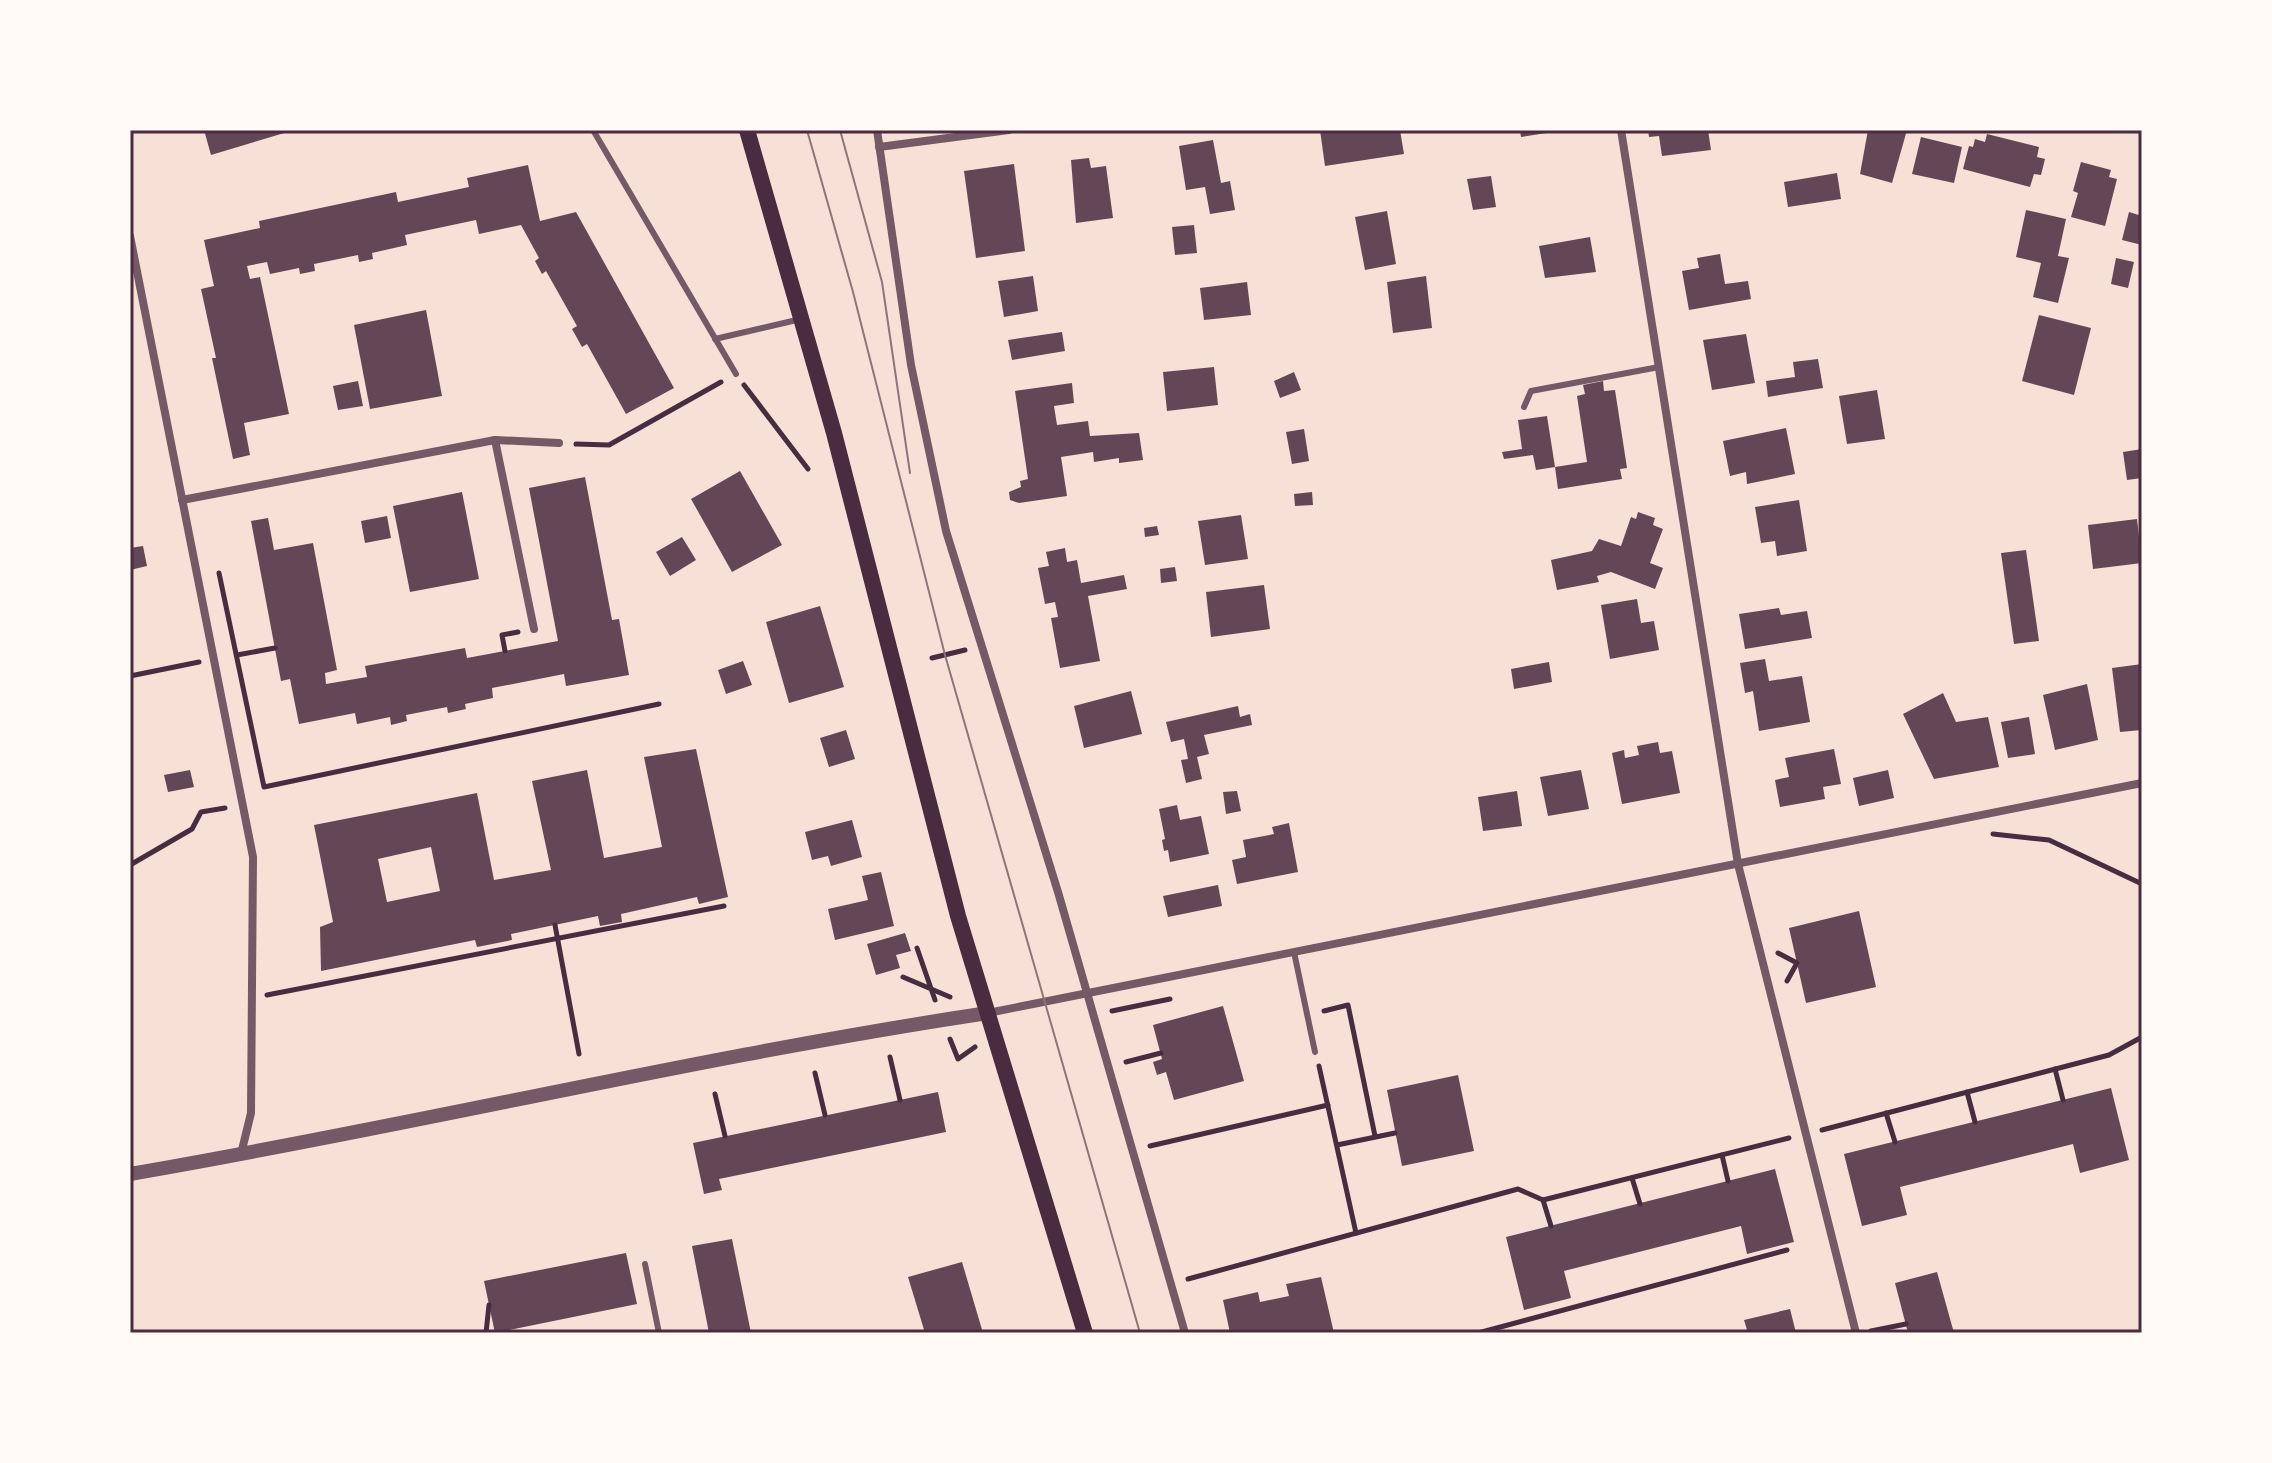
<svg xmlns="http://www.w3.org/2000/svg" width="2272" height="1463" viewBox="0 0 2272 1463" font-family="Raleway,sans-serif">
<rect width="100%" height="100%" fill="#f7e1d7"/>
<g fill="#644757" fill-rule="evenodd">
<polygon points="204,130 290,130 291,131 211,155"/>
<polygon points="1320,130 1400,130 1404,154 1325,166"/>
<polygon points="1520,130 1552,130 1553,132 1521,137"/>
<polygon points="1648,130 1708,130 1711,150 1662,156 1659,136 1649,137"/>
<polygon points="1868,130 1907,130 1892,183 1860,174"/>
<polygon points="1987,134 2039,147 2037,157 2045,159 2041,175 2034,174 2030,187 1963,169 1969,146 1973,147 1975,139 1985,142"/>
<polygon points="1921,137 1962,147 1954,183 1912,174"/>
<polygon points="1213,140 1221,183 1230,181 1235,210 1210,214 1205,187 1186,190 1179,146"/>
<polygon points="1089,158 1091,168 1106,166 1113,218 1076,223 1071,160"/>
<polygon points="2081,162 2111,170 2109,177 2117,179 2105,226 2071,217 2078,193 2073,191"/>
<polygon points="1014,164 1025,251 976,258 964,171"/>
<polygon points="528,165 540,221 576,212 674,388 626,414 587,344 582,347 572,329 577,326 546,271 542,274 535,261 539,258 521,225 479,234 476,220 405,235 407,245 372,253 373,259 359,262 358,255 314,264 315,271 300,274 299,268 270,274 267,262 247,266 250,279 260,277 289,414 244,423 250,455 233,459 212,358 216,358 201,289 214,286 204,240 260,228 259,221 396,192 398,202 469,187 467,178"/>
<polygon points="1837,173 1841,199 1788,207 1784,182"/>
<polygon points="1491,176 1496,207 1473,210 1467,179"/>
<polygon points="2026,210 2066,219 2058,256 2069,258 2058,303 2033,297 2041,263 2016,257"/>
<polygon points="1387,211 1396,264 1365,270 1355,217"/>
<polygon points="2129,212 2142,216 2142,245 2122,240"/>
<polygon points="1194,225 1197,253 1175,255 1172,227"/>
<polygon points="1590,237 1596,272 1545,278 1539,246"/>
<polygon points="1720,254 1725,284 1748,281 1751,299 1689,310 1682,271 1699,268 1697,258"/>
<polygon points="2116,258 2134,262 2128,288 2111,284"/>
<polygon points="1033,276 1038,311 1004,317 998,281"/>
<polygon points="1426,276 1432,328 1393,333 1387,282"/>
<polygon points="1247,282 1251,315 1204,320 1200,288"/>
<polygon points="426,310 442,396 370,409 354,325"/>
<polygon points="2039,315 2091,328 2074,395 2022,381"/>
<polygon points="1062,332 1065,351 1012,360 1008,340"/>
<polygon points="1746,334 1755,383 1712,390 1703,340"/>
<polygon points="1818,359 1823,388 1768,397 1766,381 1795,377 1793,362"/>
<polygon points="1214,367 1218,405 1167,411 1163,372"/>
<polygon points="1294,372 1301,390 1280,398 1274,381"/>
<polygon points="358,381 363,406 338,410 333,386"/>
<polygon points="1603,381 1604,391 1615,390 1627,468 1620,469 1622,479 1558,489 1555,467 1587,462 1577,396 1585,394 1583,385"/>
<polygon points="1072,383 1074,403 1054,406 1057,425 1088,421 1090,436 1139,433 1143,460 1119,463 1119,458 1094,462 1093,452 1061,457 1067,496 1019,503 1010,500 1009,492 1021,487 1020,481 1028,479 1015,391"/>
<polygon points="1877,390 1885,439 1847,444 1839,396"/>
<polygon points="1547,416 1555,467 1536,470 1533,455 1504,459 1502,452 1522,449 1518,420"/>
<polygon points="1786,428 1795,474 1747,484 1746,472 1730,476 1723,441"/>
<polygon points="1304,429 1309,461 1292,464 1286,432"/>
<polygon points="2142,449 2142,478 2127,480 2123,452"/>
<polygon points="740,471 782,545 732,572 691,499"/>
<polygon points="585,477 612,620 619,619 629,675 566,686 564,674 492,688 493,698 465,704 466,709 448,713 447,707 406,715 407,721 391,725 390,717 357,724 355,713 299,724 290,679 281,681 251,521 268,518 274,550 313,543 337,670 325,673 326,684 367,677 365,666 465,648 467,658 558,641 529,488"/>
<polygon points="462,492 479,579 410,592 393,506"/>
<polygon points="1312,492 1313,505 1295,506 1294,494"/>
<polygon points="1799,500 1807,551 1777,556 1775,541 1761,543 1755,507"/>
<polygon points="1638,512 1655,518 1653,525 1663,529 1650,563 1663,568 1655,589 1611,572 1597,576 1599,582 1557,590 1551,560 1592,551 1599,539 1621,546 1631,517 1636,519"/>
<polygon points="1241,515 1248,559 1205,565 1198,521"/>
<polygon points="387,516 391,538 365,543 361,521"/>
<polygon points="2137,519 2142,563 2093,569 2088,525"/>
<polygon points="1157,526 1159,535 1145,537 1144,528"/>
<polygon points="682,537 696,560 670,576 656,552"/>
<polygon points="143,546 147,566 130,570 130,548"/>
<polygon points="1065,548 1067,562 1077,560 1081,583 1124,575 1127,589 1088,596 1100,661 1060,668 1051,618 1058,617 1055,602 1045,604 1038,568 1049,566 1046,552"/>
<polygon points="2026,550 2039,641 2014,644 2001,553"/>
<polygon points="1175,567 1177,581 1161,583 1160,569"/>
<polygon points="1264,585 1270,629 1211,637 1206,592"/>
<polygon points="1637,599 1641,623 1654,621 1659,650 1610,659 1601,605"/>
<polygon points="820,606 844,687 789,703 766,622"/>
<polygon points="1779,608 1781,615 1807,611 1812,638 1745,649 1739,614"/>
<polygon points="1765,659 1769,681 1802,676 1810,722 1759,731 1753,691 1745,693 1740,663"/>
<polygon points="743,661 752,685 726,694 718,670"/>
<polygon points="1549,662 1552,682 1514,689 1511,669"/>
<polygon points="2142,664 2142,730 2120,732 2112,668"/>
<polygon points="2087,684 2098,740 2055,750 2043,695"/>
<polygon points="1131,691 1142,734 1084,748 1074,706"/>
<polygon points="1943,693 1956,722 1988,717 1999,767 1934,779 1903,714"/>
<polygon points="1238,706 1240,717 1250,714 1252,725 1204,735 1209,754 1197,757 1202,779 1186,783 1181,760 1188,759 1184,739 1171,742 1166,722"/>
<polygon points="2029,717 2035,754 2008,758 2001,722"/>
<polygon points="846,730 855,759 829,767 820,738"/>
<polygon points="1658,742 1660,753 1672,751 1680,793 1622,804 1612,753 1624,750 1625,758 1639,755 1637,746"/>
<path d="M696,749L728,897L699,904L697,897L621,914L622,922L600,926L598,916L511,934L512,940L477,947L475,940L321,971L320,927L333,922L314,825L477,793L494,880L551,870L532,781L587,770L604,858L662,847L644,757ZM431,847L440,891L387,902L378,859Z"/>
<polygon points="1834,749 1841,784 1823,787 1825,799 1780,807 1775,780 1789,777 1785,758"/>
<polygon points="190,770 194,787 168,792 164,775"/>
<polygon points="1581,770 1589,809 1548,816 1540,777"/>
<polygon points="1888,770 1894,798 1859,806 1853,778"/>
<polygon points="1237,791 1241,811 1226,814 1223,792"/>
<polygon points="1517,791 1522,826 1483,831 1478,797"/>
<polygon points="1177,805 1180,820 1201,816 1209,854 1170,862 1168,850 1164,851 1162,840 1165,839 1159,809"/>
<polygon points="852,820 862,857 831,866 828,856 812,860 805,832"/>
<polygon points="1289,823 1298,872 1237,884 1232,860 1246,857 1243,840 1274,834 1272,827"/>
<polygon points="881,872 894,926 835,940 828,909 868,900 862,876"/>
<polygon points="1218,885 1222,906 1168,917 1163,896"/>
<polygon points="1859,911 1876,987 1806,1003 1789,928"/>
<polygon points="905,933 911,951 896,955 900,968 876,975 867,944"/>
<polygon points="1223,1006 1244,1081 1174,1100 1166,1072 1157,1075 1153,1062 1162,1059 1153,1025"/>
<polygon points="1458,1075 1474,1151 1402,1166 1387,1090"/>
<polygon points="2111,1088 2129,1160 2080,1173 2073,1144 1900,1187 1907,1215 1862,1226 1844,1154"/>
<polygon points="938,1092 946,1132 719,1179 722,1190 704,1194 693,1143"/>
<polygon points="1775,1169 1794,1242 1747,1254 1741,1226 1564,1271 1571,1298 1524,1310 1506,1237"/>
<polygon points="732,1239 751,1333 709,1333 692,1246"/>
<polygon points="626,1253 637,1304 495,1333 484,1281"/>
<polygon points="962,1262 983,1333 925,1333 908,1277"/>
<polygon points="1937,1272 1954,1333 1908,1333 1895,1283"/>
<polygon points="1321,1277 1334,1333 1230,1333 1223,1300 1258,1292 1260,1302 1289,1296 1286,1284"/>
<polygon points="1790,1309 1796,1333 1748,1333 1744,1320"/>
</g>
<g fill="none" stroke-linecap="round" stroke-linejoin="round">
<g stroke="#4a2c40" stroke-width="5">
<polyline points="744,385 808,469"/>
<polyline points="576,444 609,445 721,382"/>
<polyline points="219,573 264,787 659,704"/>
<polyline points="505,651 502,635 518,632"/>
<polyline points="237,655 275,648"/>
<polyline points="932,658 965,650"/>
<polyline points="130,676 199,662"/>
<polyline points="1993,834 2049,840 2142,884"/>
<polyline points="130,865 192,829 201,812 225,808"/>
<polyline points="555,925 579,1054"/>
<polyline points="917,948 935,1000"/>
<polyline points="1778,953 1797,963 1787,981"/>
<polyline points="903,977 950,997"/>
<polyline points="267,995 724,906"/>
<polyline points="1112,1011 1170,999"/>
<polyline points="1324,1011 1348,1005 1375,1136"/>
<polyline points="950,1039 958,1059 975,1047"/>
<polyline points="890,1057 900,1100"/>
<polyline points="1126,1062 1161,1053"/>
<polyline points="1319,1066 1356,1233"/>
<polyline points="2055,1069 2063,1100"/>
<polyline points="815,1073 825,1115"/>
<polyline points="1967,1092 1975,1122"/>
<polyline points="715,1094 725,1136"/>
<polyline points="1886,1113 1895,1142"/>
<polyline points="1822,1130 2109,1055 2142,1037"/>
<polyline points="1337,1145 1395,1133"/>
<polyline points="1150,1146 1328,1105"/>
<polyline points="1722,1155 1728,1181"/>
<polyline points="1632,1178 1640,1204"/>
<polyline points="1543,1200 1551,1226"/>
<polyline points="1188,1279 1518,1189 1543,1200 1789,1138"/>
<polyline points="1871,1331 1906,1324"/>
<polyline points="486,1333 489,1305"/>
<polyline points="1478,1333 1787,1250"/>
</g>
<g stroke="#755966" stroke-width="6">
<polyline points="593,130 736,374"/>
<polyline points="715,339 801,319"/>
<polyline points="1524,407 1531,391 1659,367"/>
<polyline points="1294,952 1315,1052"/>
<polyline points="645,1264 659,1333"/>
</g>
<g stroke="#755966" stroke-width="8">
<polyline points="877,130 911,365 946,531 1058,892 1185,1333"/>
<polyline points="1621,130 1738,864 1856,1333"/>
<polyline points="879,147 1009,130"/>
<polyline points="130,236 253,857 251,1113 241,1154"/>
<polyline points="495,440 534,629"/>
<polyline points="182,500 495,440 559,443"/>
<polyline points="988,1013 2142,783"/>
</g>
<path stroke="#755966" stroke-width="14" d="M130,1174C417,1125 700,1056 988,1013"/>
<polyline stroke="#4a2c40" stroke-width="16" points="747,130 834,433 958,916 1085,1333"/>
<g stroke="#8f747c" stroke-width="2">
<polyline points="807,130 853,292 945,655 1140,1333"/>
<polyline points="840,130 882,282 910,473"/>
</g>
</g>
<rect width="2272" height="1463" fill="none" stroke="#fffaf5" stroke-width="264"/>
<rect x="132" y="132" width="2008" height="1199" fill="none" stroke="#4a2c40" stroke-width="3"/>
</svg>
